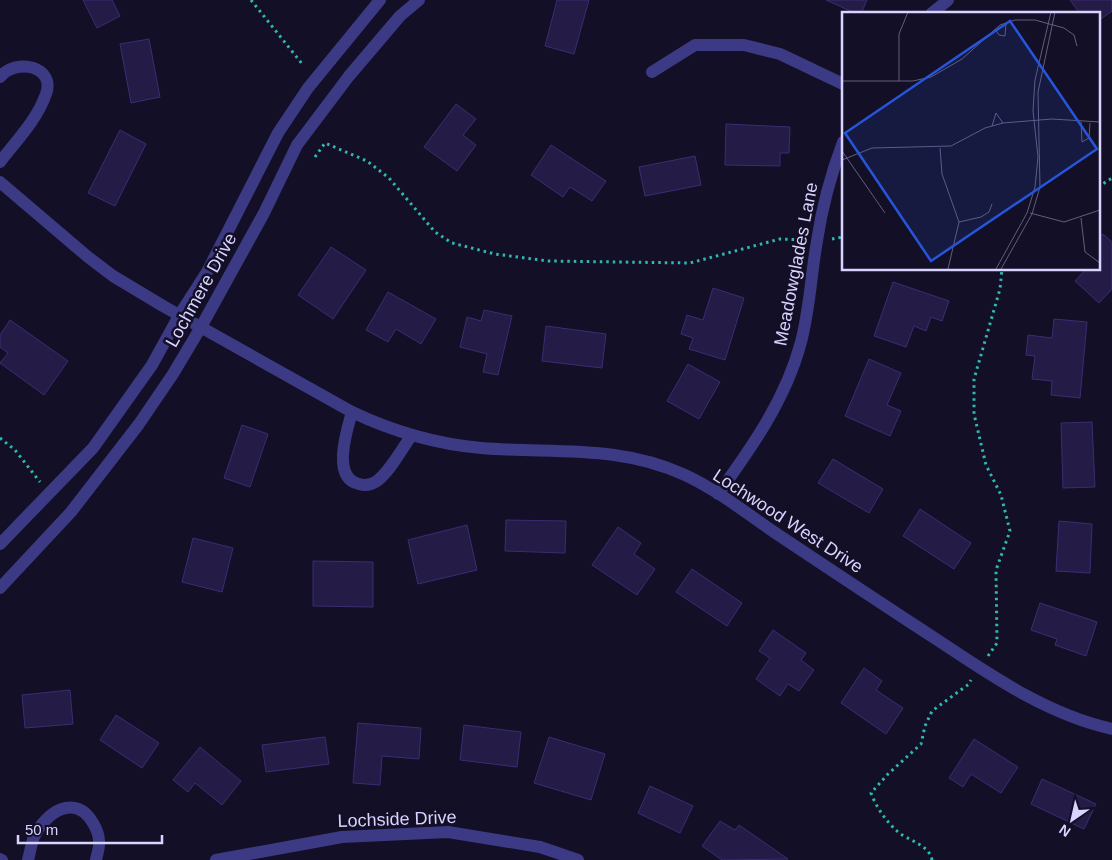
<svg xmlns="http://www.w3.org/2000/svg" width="1112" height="860" viewBox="0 0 1112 860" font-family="Helvetica,sans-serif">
<rect width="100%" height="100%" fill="#130f26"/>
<g fill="#241b47" stroke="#3b2d73">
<polygon points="83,0 112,0 120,16 97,28"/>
<polygon points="557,0 589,0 574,54 545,46"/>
<polygon points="826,0 867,0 861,14 857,14"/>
<polygon points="1070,0 1112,0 1112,11 1098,21 1098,14 1080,14"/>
<polygon points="149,39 160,97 131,103 120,44"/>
<polygon points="456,104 476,119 463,135 476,145 457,171 424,147"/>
<polygon points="726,124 790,127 789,153 780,153 780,166 725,165"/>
<polygon points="120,130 146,144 115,206 88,193"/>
<polygon points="551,145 606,181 592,201 570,187 563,197 531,175"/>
<polygon points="695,156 701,185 645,196 639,167"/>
<polygon points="1103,234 1112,242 1112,289 1099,303 1075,281 1086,269 1098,269 1098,239"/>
<polygon points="331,247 366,270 333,319 298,295"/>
<polygon points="893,282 949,301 942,321 931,317 926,331 914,326 906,347 874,336"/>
<polygon points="713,288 744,298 725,360 689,349 693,338 681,334 687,315 703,320"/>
<polygon points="388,292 436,319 421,344 396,329 388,342 366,330"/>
<polygon points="484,310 512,316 498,375 483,372 487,354 460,347 467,317 481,321"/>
<polygon points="1054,319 1087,322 1080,398 1051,395 1052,381 1032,379 1035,356 1026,355 1028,335 1052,338"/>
<polygon points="10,320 68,361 44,395 0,363 8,353 0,347 0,335"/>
<polygon points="546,326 606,334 602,368 542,361"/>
<polygon points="869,359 901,373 887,405 901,411 890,436 845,416"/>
<polygon points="688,364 720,382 699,419 667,401"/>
<polygon points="1092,422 1095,487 1063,488 1061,423"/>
<polygon points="242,425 268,434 250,487 224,478"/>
<polygon points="833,459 883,489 869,513 818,483"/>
<polygon points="920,509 971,543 954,569 903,536"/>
<polygon points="506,520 566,521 565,553 505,551"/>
<polygon points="1059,521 1092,524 1090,573 1056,571"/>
<polygon points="467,525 477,570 418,584 408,540"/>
<polygon points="618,527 641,543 634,554 655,569 637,595 592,565"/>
<polygon points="193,538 233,548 222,592 182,582"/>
<polygon points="313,561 373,562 373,607 313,606"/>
<polygon points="692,569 742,603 727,626 676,592"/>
<polygon points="1040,603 1097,622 1086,656 1055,645 1057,639 1031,630"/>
<polygon points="773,630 806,653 801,660 814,670 799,691 788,684 780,696 756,679 770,658 759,651"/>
<polygon points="864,668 882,681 876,690 903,708 886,734 841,703"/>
<polygon points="70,690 73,724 25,728 22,695"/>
<polygon points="116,715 159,743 142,768 100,740"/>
<polygon points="358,723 421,728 419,759 382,756 380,785 353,783"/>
<polygon points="464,725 521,732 517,767 460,760"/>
<polygon points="325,737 329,764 266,772 262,745"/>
<polygon points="549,737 605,754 591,800 534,783"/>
<polygon points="974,739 1018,767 1001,793 971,774 963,787 949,778"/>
<polygon points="200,747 241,781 222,805 195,783 188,792 173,780"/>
<polygon points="1042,779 1096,804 1084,829 1031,804"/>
<polygon points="650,786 693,806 680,833 638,813"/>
<polygon points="720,821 735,830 739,825 788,859 722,860 702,846"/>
</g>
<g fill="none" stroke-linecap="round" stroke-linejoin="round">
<g stroke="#2fb8b0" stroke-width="3" stroke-dasharray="2.5 4" stroke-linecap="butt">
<polyline points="251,0 303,65"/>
<polyline points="315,157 325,143 367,161 389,178 435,232 452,243 495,254 548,261 690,263 780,239 803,240"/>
<polyline points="1098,187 1112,178"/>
<polyline points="832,239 843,237"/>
<polyline points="0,438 15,450 40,482"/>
<polyline points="988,656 997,643 996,570 1010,531 1001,495 986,465 974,414 974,379 1000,289 1002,269"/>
<path d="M932,860C929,844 908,841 897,831C886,821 876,807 871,793L888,774L921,744L925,726L932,711L969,684L971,680"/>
</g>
<g stroke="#3d3a85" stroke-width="12">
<polyline points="931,14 948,0"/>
<polyline points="652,72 695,45 744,45 780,54 843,84"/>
<path d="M0,77C17,57 56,67 46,94C37,120 16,141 0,162"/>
<path d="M0,182L88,257L113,276L163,306L352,412C392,431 436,444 481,448C553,454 617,444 685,475C717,490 745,512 774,532C828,568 882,604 936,639C992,676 1046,714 1112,729"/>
<path d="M352,412C347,430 331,478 359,484C365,486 371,485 377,481C391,470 401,450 412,435"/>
<path d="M718,494C752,447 786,399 801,342C810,308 811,274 817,241C822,207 831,174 843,142"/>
<polyline points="0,859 2,860"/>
<path d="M28,860C30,853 31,844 34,837C45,813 75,792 93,823C96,828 99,834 99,841C100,847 97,854 96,860"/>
<polyline points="216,860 342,837 448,832 540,847 578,860"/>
</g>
<g stroke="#3d3a85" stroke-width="12">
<polyline points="0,544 93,448 152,365 180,314 207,272 278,133 308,88 380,0"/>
<polyline points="0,588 71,512 139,424 173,374 201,327 264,213 297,145 349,76 400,16 419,0"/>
</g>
</g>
<g text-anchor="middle" stroke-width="5" stroke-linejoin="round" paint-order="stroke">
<g font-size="18" fill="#d9d4ff" stroke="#130f26">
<text transform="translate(796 264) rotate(-79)" y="6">Meadowglades Lane</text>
<text transform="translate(201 290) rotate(-61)" y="6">Lochmere Drive</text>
<text transform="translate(788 521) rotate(33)" y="6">Lochwood West Drive</text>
<text transform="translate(397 819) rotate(-2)" y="6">Lochside Drive</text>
</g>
</g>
<g transform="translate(842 12)">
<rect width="258" height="258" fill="#130f26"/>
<path fill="none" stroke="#625e7d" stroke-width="1" d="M153,17L157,23L163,24L164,11M0,69H71L89,65L120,47L158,13L173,8H193L222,16L232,23L235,34M57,69V22L66,0M239,110L240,130L247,126L248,111M150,114L154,101L161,111M98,136L100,162L117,210L106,257M0,139L43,201M0,148L30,136L109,134L143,116L161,111L210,107L258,110M188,201L222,210L258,198M239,206L243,240L258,251M117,210L139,205L147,200L150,192M154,257L185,201L193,175L196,145L191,99L193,68L209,0M159,257L190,202L198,175L196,80L213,0"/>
<path fill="#2655da" fill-opacity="0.15" stroke="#2655da" stroke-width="2.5" d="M168,9L255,137L89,249L3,121Z"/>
<rect width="258" height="258" fill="none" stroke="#d9d4ff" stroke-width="2.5"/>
</g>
<g transform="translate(1072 820) rotate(214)" stroke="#130f26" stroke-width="4" paint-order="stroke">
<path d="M0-4L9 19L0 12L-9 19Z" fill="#d9d4ff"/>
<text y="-8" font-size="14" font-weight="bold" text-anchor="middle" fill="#d9d4ff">N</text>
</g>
<path d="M18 835v8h144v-8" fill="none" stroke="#d9d4ff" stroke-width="2.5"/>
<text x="25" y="835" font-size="15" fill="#d9d4ff" stroke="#130f26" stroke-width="4" paint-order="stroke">50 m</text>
</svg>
